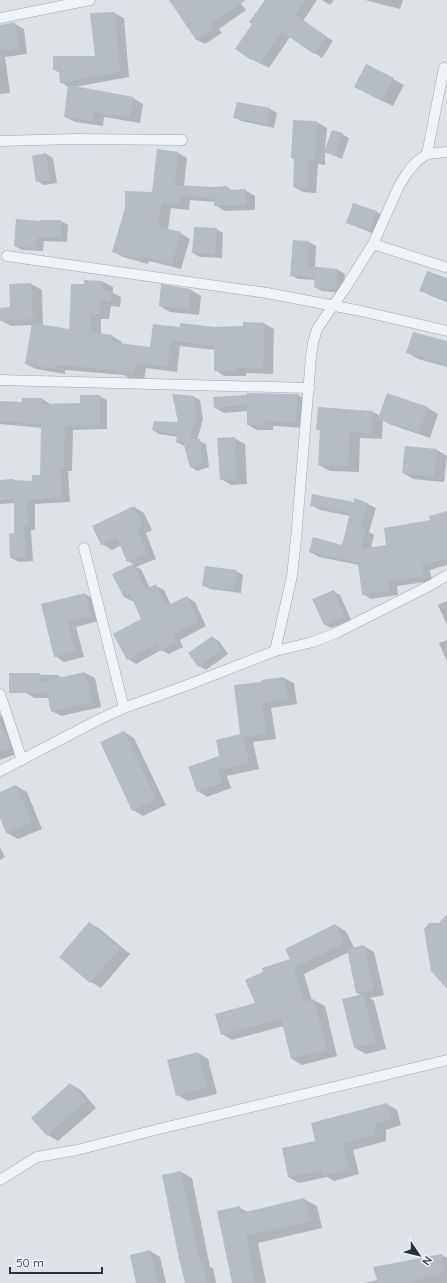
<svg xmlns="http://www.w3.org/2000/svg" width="447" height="1283" viewBox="0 0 447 1283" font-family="Quicksand,sans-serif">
<rect width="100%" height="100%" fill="#dee2e7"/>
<g fill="#0003">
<polygon points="170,0 238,0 246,10 219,29 222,33 205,44 197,40"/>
<polygon points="267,0 317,0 303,21 333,41 322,58 290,37 269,68 252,59 236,49 253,24"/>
<polygon points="322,0 334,0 330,5"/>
<polygon points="365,0 403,0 400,9"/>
<polygon points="114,13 124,18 129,77 74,87 133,98 143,104 140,123 104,117 103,126 75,122 65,117 68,87 61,82 61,73 54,70 96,57"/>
<polygon points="15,24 24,29 27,54 5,57 10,93 0,94 0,26"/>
<polygon points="393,79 404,85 393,106 366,93"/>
<polygon points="237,103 270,109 277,113 274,128 241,121 234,117"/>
<polygon points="294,121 317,122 327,128 325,150 342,134 349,138 342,159 325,152 325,165 318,164 316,193 303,192 294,187 295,160 292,158"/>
<polygon points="158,151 178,153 187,158 184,186 214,188 227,187 233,191 245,190 255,196 255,210 225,211 215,205 215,202 190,200 189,210 171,208 168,230 180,233 190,239 181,269 149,261 148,264 123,257 114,252 153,194"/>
<polygon points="46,154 53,158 57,183 44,185 37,181"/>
<polygon points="354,204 377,212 384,216 377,235 354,226 347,222"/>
<polygon points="61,221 68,225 67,242 44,241 43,251 22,250 15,246 41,222"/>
<polygon points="216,229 223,233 222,258 200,257 193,253"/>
<polygon points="293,241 309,242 316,246 315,268 338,270 345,274 343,293 322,291 315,287 316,280 298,279 291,275"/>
<polygon points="447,279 447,302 431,296 421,290"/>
<polygon points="103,282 113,287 113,293 121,297 120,307 111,306 109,319 101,319 101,335 112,336 122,342 121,344 150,349 181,329 244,327 265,324 274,329 273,374 246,373 246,376 224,376 215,370 215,350 180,346 177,372 146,368 144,380 129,378 124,375 65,370 65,374 36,369 26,364 32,325 11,326 0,320 0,309 11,308 10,285 31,284 42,290 43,326 70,330 85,285"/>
<polygon points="191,290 201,296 199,315 170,312 160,306"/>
<polygon points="447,342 447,367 418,359 408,353"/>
<polygon points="298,395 306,400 305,428 273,426 273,430 257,430 248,425 248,411 224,413 215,408"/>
<polygon points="99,396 107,400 107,429 73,430 72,471 68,471 70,502 35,504 35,530 31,530 33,561 19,562 11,558 15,534 15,503 0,504 0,481 33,482 41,476 42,428 0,424 0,402 23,403 42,399 49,403 49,404 81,404"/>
<polygon points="194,397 200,400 203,419 197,440 206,444 209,467 197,471 191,467 185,445 184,446 177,442 178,437 159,434 153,430 179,423"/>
<polygon points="428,408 438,414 430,438 389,424 383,420 382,439 360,438 359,472 330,471 319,465 321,431 317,429 373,412 380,416"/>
<polygon points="234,438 245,444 247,484 231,485 221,479"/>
<polygon points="437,450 447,456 444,482 413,479 403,473"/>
<polygon points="355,500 368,504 376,508 369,532 374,535 371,548 387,546 447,512 447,565 430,570 432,581 397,586 398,595 371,599 363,594 359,565 319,557 310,552 343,546 350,516 320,510 311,505 354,503"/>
<polygon points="134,507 144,513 152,530 146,533 156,559 136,567 141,569 150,588 156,586 164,590 171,605 187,597 195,602 206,626 180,640 183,647 169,654 161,650 136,664 128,659 142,620 134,601 132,601 124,597 113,575 133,564 128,561 121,545 112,550 102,544 94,527"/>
<polygon points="236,571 243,575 241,593 210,589 203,585"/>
<polygon points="333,591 340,595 351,620 331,628 324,624"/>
<polygon points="85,594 94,599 99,621 76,627 84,657 64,662 55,656 42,604"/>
<polygon points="447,601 447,625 438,605"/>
<polygon points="212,637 219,641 228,654 206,670 199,666"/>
<polygon points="447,640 447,662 439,643"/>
<polygon points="85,673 95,678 101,707 61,716 52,711 49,698 34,698 26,693 35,689 10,674 57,675 63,678"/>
<polygon points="284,678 294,683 297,704 271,708 276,739 253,742 259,769 227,776 231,788 207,797 198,791 220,757 241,735 263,683"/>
<polygon points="0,715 3,717 19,753 0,760"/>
<polygon points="124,732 134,738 166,805 143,816 133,810"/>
<polygon points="16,786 27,792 42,829 18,839 7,833 0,816 0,793"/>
<polygon points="0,847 5,857 0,860"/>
<polygon points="89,923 100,929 130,954 101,988 91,982 61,957"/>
<polygon points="335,925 346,931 354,948 364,946 374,952 384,995 370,998 374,1001 386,1049 366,1054 355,1048 361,995 357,993 349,952 304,974 312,1001 314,1000 325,1006 337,1056 302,1065 292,1059 284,1026 232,1040 222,1034 257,1004 291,960"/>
<polygon points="198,1053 208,1059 217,1094 188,1101 177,1095"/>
<polygon points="70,1084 81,1090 96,1108 58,1141 48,1135"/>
<polygon points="387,1104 397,1110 401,1125 386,1130 386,1141 353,1150 359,1174 334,1181 327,1177 299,1183 288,1177"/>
<polygon points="181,1172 192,1178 210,1267 213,1268 216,1283 186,1283 163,1176"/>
<polygon points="304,1199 317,1206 322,1228 258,1243 266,1283 233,1283 240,1208 248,1212"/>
<polygon points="150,1251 160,1257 166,1283 137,1283"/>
<polygon points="442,1255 447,1258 447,1283 364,1283 378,1280"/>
</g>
<g fill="#b5bcc3">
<polygon points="169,0 246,0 211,24 214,28 196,40"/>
<polygon points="265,0 306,0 296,15 326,36 314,54 282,32 260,64 252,59 251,60 235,49 252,24 249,22"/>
<polygon points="115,12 120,72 60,83 59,70 53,70 53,56 95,56 90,13"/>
<polygon points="15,22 19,49 0,51 0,25"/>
<polygon points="366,64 394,78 382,101 354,87"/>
<polygon points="68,85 134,97 130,118 94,112 93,121 64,117"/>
<polygon points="237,102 270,108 267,124 233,118"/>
<polygon points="293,120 317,121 315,160 309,159 307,188 293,187 294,159 291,158"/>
<polygon points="332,130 343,133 335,156 324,152"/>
<polygon points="157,149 178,152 175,185 214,187 227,186 227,190 246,189 246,205 214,206 214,198 180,196 180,205 162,203 158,226 181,232 172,265 139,256 138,259 112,252 125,208 125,191 152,192"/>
<polygon points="46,153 50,180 36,182 32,156"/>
<polygon points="353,203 377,211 370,231 346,223"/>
<polygon points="16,219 40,221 40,220 61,220 61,238 37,238 36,248 14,246"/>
<polygon points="194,227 217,228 215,255 192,253"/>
<polygon points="293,240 309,241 308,266 338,269 336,290 314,287 315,277 290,276"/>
<polygon points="427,271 447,278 447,300 419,291"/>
<polygon points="84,280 103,281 103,290 111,291 111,302 101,301 100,314 91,314 91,332 112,335 111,342 150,347 153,324 180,327 180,323 215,327 243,326 243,322 265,323 263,369 236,368 236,371 214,371 214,346 171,341 167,367 136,363 134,375 118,372 118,370 56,365 55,369 25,364 32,323 69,329 71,284 84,284"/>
<polygon points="31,283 33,319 0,321 0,308 10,307 9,284"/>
<polygon points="161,284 191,289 189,309 159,306"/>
<polygon points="413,332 447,341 447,365 406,353"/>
<polygon points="247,393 298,394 296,423 265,421 265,425 247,425 247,405 214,408 213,397 247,395"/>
<polygon points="387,393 428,407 419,433 378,419"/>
<polygon points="172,394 194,396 197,415 190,439 200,439 203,463 190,468 183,441 176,443 177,435 152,430 154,421 178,422"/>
<polygon points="80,395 100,395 100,425 65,426 64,467 61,467 62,498 27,500 28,526 24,526 26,557 10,558 9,534 14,533 14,499 0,500 0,480 13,479 14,480 32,481 32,475 40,475 41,424 23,424 23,422 0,421 0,401 22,402 22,398 42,398 42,404 80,403"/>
<polygon points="318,407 373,411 371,434 350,432 348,466 318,465 320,430 316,430"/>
<polygon points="235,437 236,479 220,480 217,438"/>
<polygon points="405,446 437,449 434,477 402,473"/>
<polygon points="312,494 354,502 354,498 368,503 361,528 366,529 361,549 386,545 384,528 430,520 429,516 447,511 447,559 422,565 424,577 389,581 390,591 362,595 358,563 309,552 313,537 342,545 350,513 310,506"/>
<polygon points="134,506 143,525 137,528 147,554 127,562 117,538 101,545 92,526"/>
<polygon points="133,564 146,589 156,584 166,606 187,596 199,621 172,635 176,642 160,651 157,644 127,660 113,634 141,619 130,594 124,597 112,574"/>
<polygon points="205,566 237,570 234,590 202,586"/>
<polygon points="334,590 345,616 324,625 312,599"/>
<polygon points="85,593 91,616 68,622 75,651 54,657 41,604"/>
<polygon points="212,636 222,650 198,667 188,653"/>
<polygon points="85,672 92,702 51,712 47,693 9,693 9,673 40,673 40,682"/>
<polygon points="284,677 288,699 262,703 267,734 244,737 249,764 218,770 222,783 197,792 188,767 219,756 216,740 240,734 234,685 261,682 261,680"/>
<polygon points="0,720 11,748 0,752"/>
<polygon points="124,731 156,799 132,811 100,742"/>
<polygon points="16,785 32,823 6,833 0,818 0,792"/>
<polygon points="447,914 447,989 431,971 424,929 429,923 439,923"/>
<polygon points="89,922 120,948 90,983 59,957"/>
<polygon points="335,924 344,943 294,968 304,1002 314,999 327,1050 291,1059 281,1019 221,1035 215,1014 255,1003 245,980 263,972 262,968 290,959 285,949"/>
<polygon points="364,945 374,990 356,993 347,949"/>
<polygon points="363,994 376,1043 354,1048 342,999"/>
<polygon points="198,1052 207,1088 176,1096 167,1060"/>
<polygon points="70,1083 86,1101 47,1136 31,1118"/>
<polygon points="387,1103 391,1119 376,1124 375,1135 343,1144 349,1169 323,1176 321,1171 288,1177 282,1148 315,1141 311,1123"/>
<polygon points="181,1171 200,1262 202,1261 207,1283 185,1283 179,1259 162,1175"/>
<polygon points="304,1198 310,1221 246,1236 255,1283 232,1283 217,1211 240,1206 241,1213"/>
<polygon points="150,1250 158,1283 136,1283 130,1255"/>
<polygon points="442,1254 444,1273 406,1283 378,1283 373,1267"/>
</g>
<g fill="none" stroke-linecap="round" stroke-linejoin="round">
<g stroke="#a4a9b1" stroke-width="11">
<g id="street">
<polyline points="0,18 90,0"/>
<polyline points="0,141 74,139 182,140"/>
<polyline points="427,154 444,68"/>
<polyline points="373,244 445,267"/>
<polyline points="7,256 267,293 361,311 447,331"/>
<polyline points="0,380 309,388"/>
<polyline points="84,548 124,708"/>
<polyline points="275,651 292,576 296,539 311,357 313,343 317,329 344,290 373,244 399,186 407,173 416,162 427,154 447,152"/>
<polyline points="0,694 22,760"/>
<polyline points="0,771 100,719 124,708 185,686 275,651 313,642 336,633 431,585 447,575"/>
<polyline points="0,1180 37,1157 77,1150 159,1129 447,1060"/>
</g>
</g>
<use href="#street" stroke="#f0f3f5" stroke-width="10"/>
</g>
<g transform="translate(419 1255) rotate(125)" stroke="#edf1f5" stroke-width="3" paint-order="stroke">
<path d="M0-3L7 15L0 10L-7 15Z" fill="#28313d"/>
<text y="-6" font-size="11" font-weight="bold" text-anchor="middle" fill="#28313d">N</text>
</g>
<path d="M10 1267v6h92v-6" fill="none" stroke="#28313d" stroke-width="2"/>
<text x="16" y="1267" font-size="12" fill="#28313d" stroke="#edf1f5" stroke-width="3" paint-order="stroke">50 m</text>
</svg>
